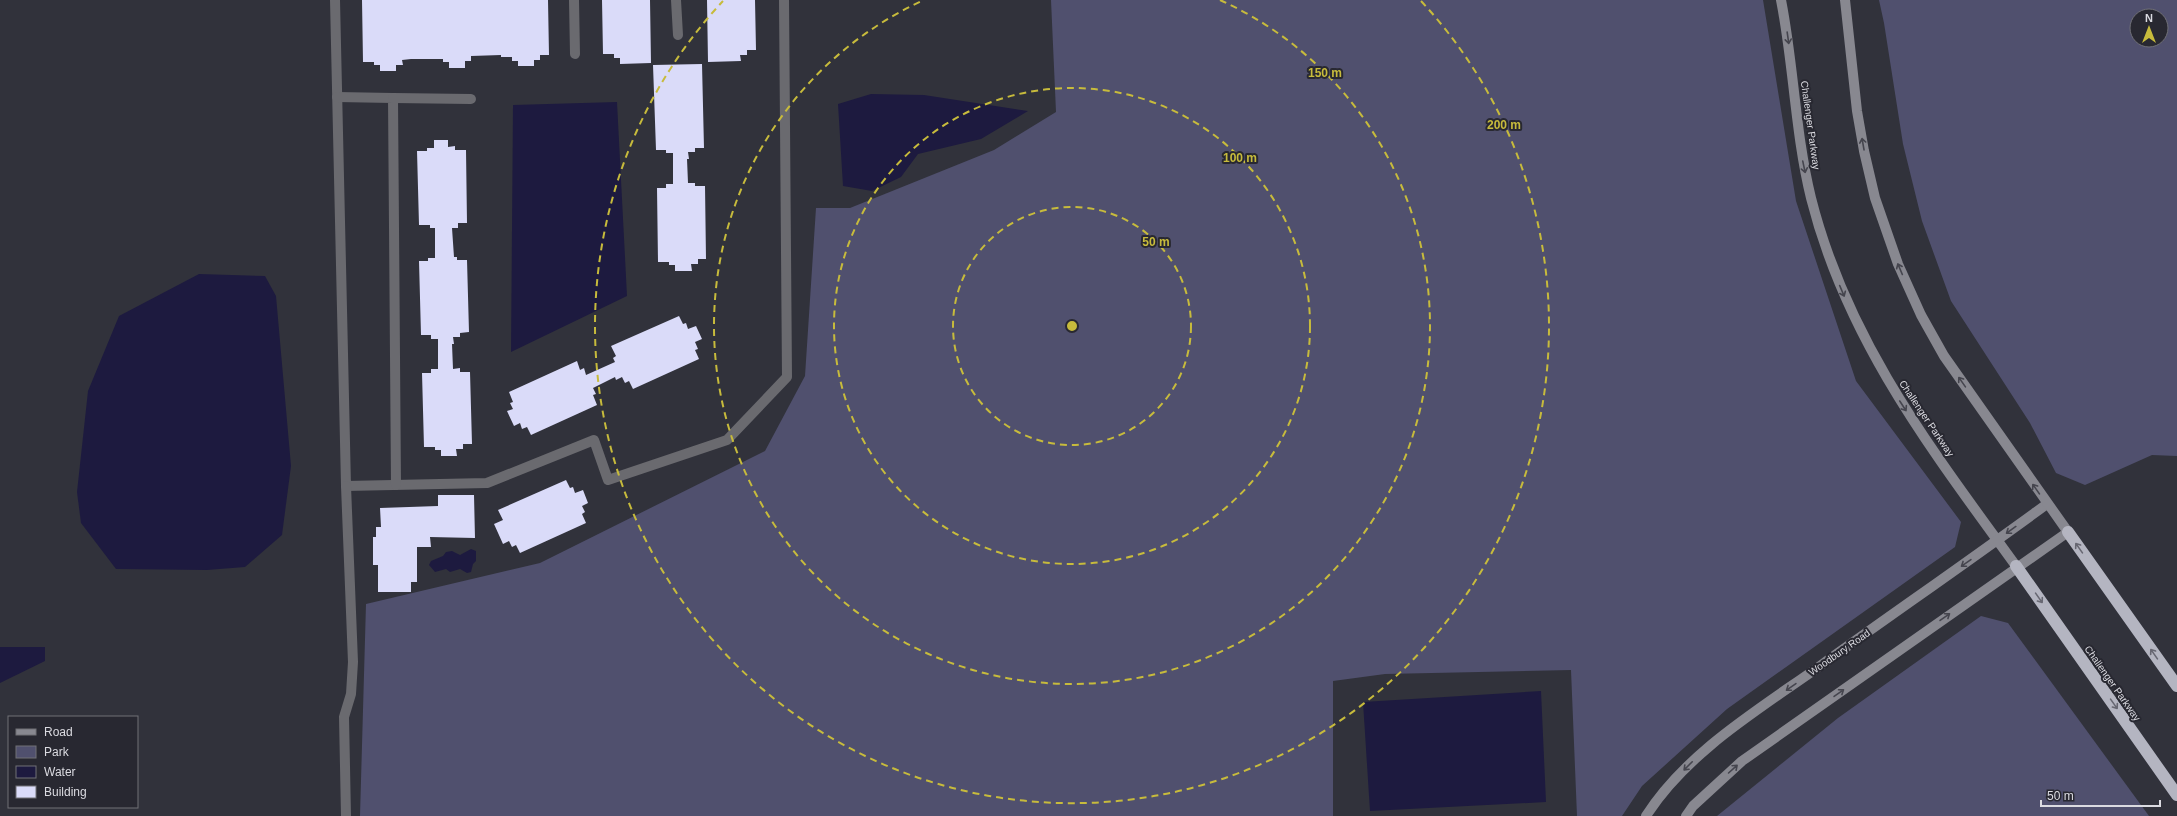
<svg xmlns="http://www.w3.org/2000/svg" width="2177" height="816" viewBox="0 0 2177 816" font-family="Helvetica,sans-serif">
<rect width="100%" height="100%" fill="#31323b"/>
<g fill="#50506e" fill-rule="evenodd">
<polygon points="1051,0 1763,0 1796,201 1856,381 1961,522 1955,547 1727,709 1642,786 1622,816 1577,816 1571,670 1385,674 1333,681 1333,816 360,816 366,604 540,563 765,451 805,376 816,208 850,208 994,150 1056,112"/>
<path d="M1879,0H2177V456L2152,455L2085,485L2056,473L2030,423L1951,301L1922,221L1903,144L1884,23ZM2137,16H2161V40H2137Z"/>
<polygon points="1981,616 2008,623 2149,816 1717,816 1838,718"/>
</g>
<g fill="#1d1a3f">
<polygon points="871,94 924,95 1028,111 981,139 918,154 901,177 872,191 843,186 838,104"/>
<polygon points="617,102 627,296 511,352 513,105"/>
<polygon points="199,274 265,276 276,296 291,466 282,535 245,567 207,570 116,569 81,523 77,492 88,391 119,316"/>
<polygon points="471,549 476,551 476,561 473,564 471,572 467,573 460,569 450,572 446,569 435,572 429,565 431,561 443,556 446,552 452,551 460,555"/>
<polygon points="0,647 45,647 45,661 0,683"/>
<polygon points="1541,691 1546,802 1370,811 1363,702"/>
</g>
<g fill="#dadbf9">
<polygon points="362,0 548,0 549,55 540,55 540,60 534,60 534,66 518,66 518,61 512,61 512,57 501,57 501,55 471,56 471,61 465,61 465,68 449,68 449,62 443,62 443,59 411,59 402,60 403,65 396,65 396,71 380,71 380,65 374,65 374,62 363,62"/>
<polygon points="602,0 650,0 651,63 620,64 620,58 614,58 614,54 603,54"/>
<polygon points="707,0 755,0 756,50 747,50 747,55 740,55 741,61 708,62"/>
<polygon points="702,64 704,148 695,148 695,152 688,152 689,159 687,159 688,183 695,183 695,186 705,186 706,259 698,259 698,264 691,264 692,271 675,271 675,265 669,265 669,262 658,262 657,188 666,188 666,184 673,184 673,153 666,153 666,150 656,150 653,65"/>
<polygon points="434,140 448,140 448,147 455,146 455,150 466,150 467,223 458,223 458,228 452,228 454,257 457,257 457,260 467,260 469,332 460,333 460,337 453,337 454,344 452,344 453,369 460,368 460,372 470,372 472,444 463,444 463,449 456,449 457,456 441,456 441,450 435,450 435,447 424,447 422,373 431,373 431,369 438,369 438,339 431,339 431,335 421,335 419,261 428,261 428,258 435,258 435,228 430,228 430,225 419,225 417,151 427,151 427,148 434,148"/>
<polygon points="679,316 683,324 686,323 688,329 696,326 702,339 695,342 698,349 695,350 699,359 633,389 629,381 625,383 622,377 616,380 615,377 593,388 596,394 593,395 597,405 531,435 527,427 522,429 520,423 514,426 507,411 513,409 510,403 513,402 509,392 577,361 580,370 584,368 586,375 615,362 613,358 616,356 611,346"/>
<polygon points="566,480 570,488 573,487 575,493 583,490 588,503 582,506 585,512 582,514 586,523 520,553 516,545 512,547 509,541 503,544 494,524 503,520 498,510"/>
<polygon points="438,495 474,495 475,538 430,537 431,547 417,547 417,582 411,582 411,592 378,592 378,565 373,565 373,537 376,537 376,527 381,527 380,508 438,506"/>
</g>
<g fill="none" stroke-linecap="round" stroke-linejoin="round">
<g stroke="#6a6a6f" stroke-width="10">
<polyline points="335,0 346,486 487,483 594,440 608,480 727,440 787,377 784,0"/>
<polyline points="574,0 575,54"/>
<polyline points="676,0 678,35"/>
<polyline points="337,97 393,98 396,485"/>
<polyline points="393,98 471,99"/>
</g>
<polyline stroke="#6a6a6f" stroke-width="10" points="346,816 344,717 351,694 353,662 346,486"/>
<g stroke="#888890" stroke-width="10">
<path d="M1781,0C1794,66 1795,133 1811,198C1847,341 1932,450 2016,566"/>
<path d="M1646,816C1687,752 1758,710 1820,666C1895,612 1972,559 2047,504"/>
<polyline points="1686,816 1693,806 1742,761 2068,532 1944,356 1921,315 1898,264 1875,198 1864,151 1857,111 1845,0"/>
</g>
<g stroke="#b4b5c1" stroke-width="12">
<polyline points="2068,532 2177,686"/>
<polyline points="2016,566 2177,795"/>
</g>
</g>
<defs><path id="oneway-shaft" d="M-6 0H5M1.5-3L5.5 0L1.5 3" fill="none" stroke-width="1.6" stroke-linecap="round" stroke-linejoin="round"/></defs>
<g stroke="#45454e">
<use href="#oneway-shaft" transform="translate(1788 38) rotate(82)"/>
<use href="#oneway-shaft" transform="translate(1863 144) rotate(-100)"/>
<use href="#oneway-shaft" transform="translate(1804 167) rotate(78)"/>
<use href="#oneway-shaft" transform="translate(1900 269) rotate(-113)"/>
<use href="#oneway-shaft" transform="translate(1842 291) rotate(67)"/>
<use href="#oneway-shaft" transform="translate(1962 382) rotate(-125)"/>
<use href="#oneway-shaft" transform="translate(1903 406) rotate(57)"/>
<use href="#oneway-shaft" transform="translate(2036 489) rotate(-125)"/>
<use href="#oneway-shaft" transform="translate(2011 530) rotate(144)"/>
<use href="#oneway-shaft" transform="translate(1966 563) rotate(145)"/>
<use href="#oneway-shaft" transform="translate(1945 617) rotate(-35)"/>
<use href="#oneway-shaft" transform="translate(1791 687) rotate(145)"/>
<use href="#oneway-shaft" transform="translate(1839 693) rotate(-35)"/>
<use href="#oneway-shaft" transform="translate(1688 766) rotate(135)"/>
<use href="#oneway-shaft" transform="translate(1733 769) rotate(-42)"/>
</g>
<g stroke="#676772">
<use href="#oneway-shaft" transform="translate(2079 548) rotate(-125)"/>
<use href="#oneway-shaft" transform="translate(2039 598) rotate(55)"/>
<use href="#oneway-shaft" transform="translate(2154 654) rotate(-125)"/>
<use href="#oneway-shaft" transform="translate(2114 704) rotate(55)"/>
</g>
<g fill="none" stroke="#c7bb3c" stroke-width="2" stroke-dasharray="7 5">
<circle cx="1072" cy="326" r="119"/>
<circle cx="1072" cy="326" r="238"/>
<path d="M1220 0A358 358 0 1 1 924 0"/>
<path d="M1421 1A477 477 0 1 1 723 1"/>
</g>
<g text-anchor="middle" stroke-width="4" stroke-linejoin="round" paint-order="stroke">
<g font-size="10" fill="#dbdbe1" stroke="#282831">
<text transform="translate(1811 125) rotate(82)" y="4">Challenger Parkway</text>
<text transform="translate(1927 418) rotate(56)" y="4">Challenger Parkway</text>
<text transform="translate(1839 652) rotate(-35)" y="4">Woodbury Road</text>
<text transform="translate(2113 683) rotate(55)" y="4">Challenger Parkway</text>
</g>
</g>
<circle cx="1072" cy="326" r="6" fill="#c7bb3c" stroke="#282831" stroke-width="2"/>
<g font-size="12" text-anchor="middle" font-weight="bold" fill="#c7bb3c" stroke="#282831" stroke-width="4" stroke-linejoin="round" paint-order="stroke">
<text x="1325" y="77">150 m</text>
<text x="1504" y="129">200 m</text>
<text x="1240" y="162">100 m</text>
<text x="1156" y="246">50 m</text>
</g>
<rect x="8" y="716" width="130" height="92" fill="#282831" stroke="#707077"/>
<rect x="16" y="729" width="20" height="6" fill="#888890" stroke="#707077"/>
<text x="44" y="736" font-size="12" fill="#dbdbe1">Road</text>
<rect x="16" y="746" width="20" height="12" fill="#50506e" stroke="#707077"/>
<text x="44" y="756" font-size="12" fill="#dbdbe1">Park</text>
<rect x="16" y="766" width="20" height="12" fill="#1d1a3f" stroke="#707077"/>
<text x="44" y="776" font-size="12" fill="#dbdbe1">Water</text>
<rect x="16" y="786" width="20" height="12" fill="#dadbf9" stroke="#707077"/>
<text x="44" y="796" font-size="12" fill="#dbdbe1">Building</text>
<g transform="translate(2149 28)"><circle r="19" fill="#282831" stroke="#707077"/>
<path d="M0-3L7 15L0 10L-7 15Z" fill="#c7bb3c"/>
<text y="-6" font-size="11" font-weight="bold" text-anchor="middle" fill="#dbdbe1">N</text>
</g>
<path d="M2041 800v6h119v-6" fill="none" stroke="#dbdbe1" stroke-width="2"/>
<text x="2047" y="800" font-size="12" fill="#dbdbe1" stroke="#282831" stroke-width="3" paint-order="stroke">50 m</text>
</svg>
